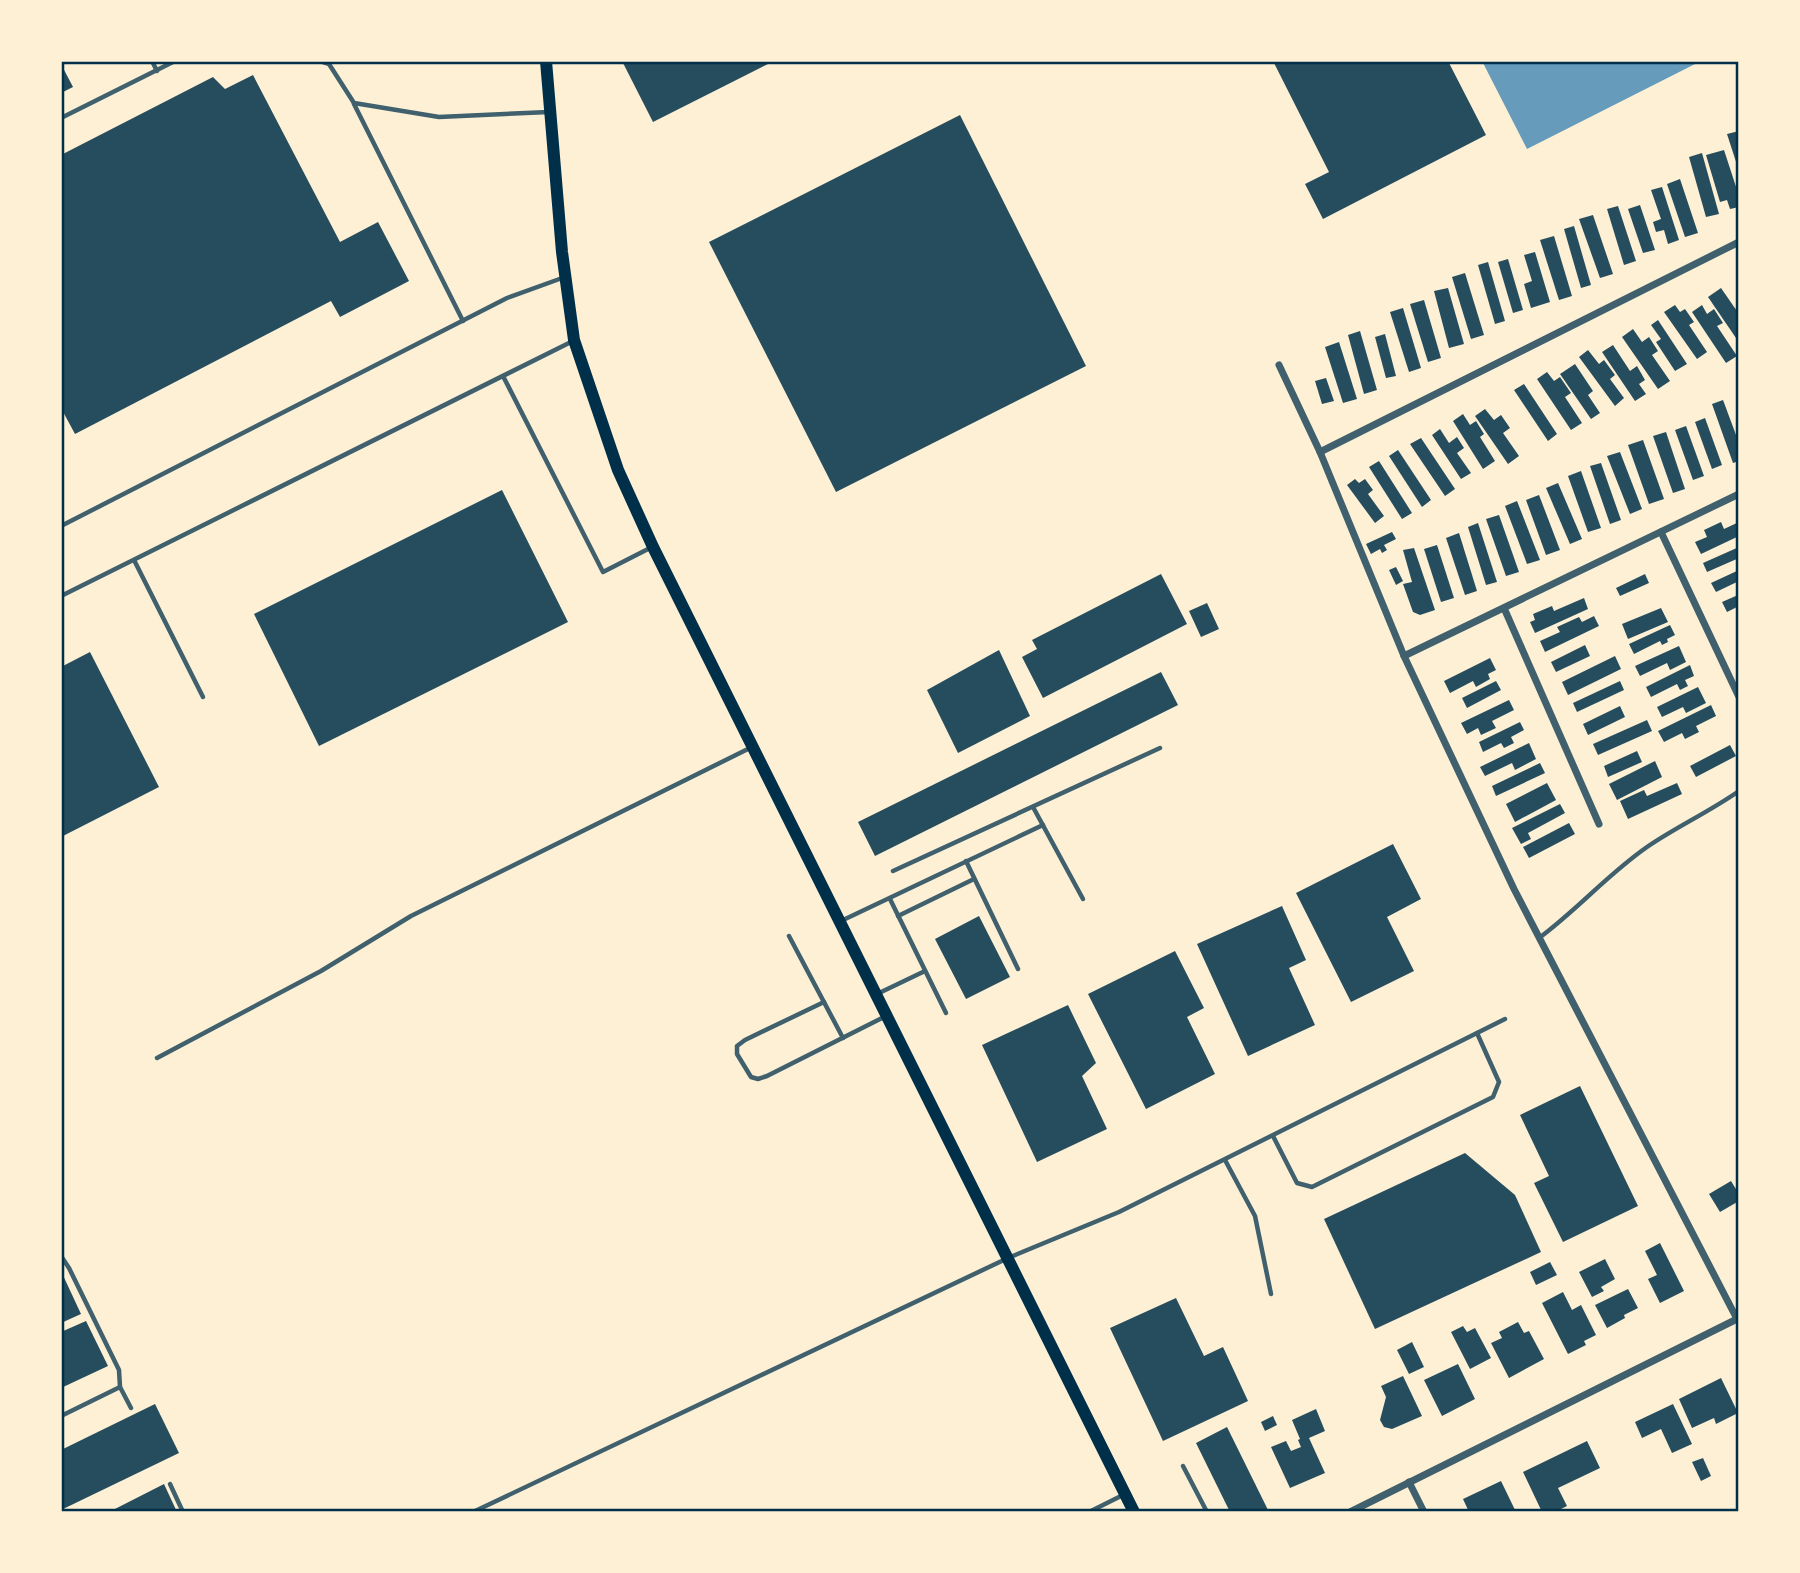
<svg xmlns="http://www.w3.org/2000/svg" width="1800" height="1573" viewBox="0 0 1800 1573" font-family="Cabin,sans-serif">
<rect width="100%" height="100%" fill="#fdf0d5"/>
<polygon fill="#669bbc" points="1482,61 1701,61 1527,149"/>
<g fill="#264d5e">
<polygon points="622,61 774,61 653,122"/>
<polygon points="1273,61 1448,61 1486,135 1323,219 1305,184 1329,172"/>
<polygon points="61,64 73,87 61,93"/>
<polygon points="253,75 340,242 378,222 409,281 340,317 331,301 75,434 61,408 61,155 213,77 225,89"/>
<polygon points="960,115 1086,366 836,492 709,242"/>
<polygon points="1739,131 1739,168 1738,168 1727,134"/>
<polygon points="1724,150 1739,196 1739,207 1730,209 1727,200 1720,202 1706,155"/>
<polygon points="1702,153 1719,214 1706,217 1689,157"/>
<polygon points="1680,179 1698,233 1685,237 1667,184"/>
<polygon points="1662,187 1679,240 1668,244 1664,230 1656,232 1653,222 1661,219 1651,190"/>
<polygon points="1640,205 1655,250 1643,253 1628,209"/>
<polygon points="1618,206 1636,261 1624,265 1607,209"/>
<polygon points="1593,215 1613,274 1600,278 1579,219"/>
<polygon points="1574,226 1591,285 1581,288 1564,229"/>
<polygon points="1554,236 1572,296 1559,300 1540,240"/>
<polygon points="1535,252 1550,302 1531,308 1524,284 1532,281 1524,255"/>
<polygon points="1508,259 1523,310 1513,313 1498,262"/>
<polygon points="1488,262 1505,321 1495,324 1478,265"/>
<polygon points="1465,273 1484,335 1471,339 1452,277"/>
<polygon points="1448,288 1464,344 1449,348 1434,291"/>
<polygon points="1721,288 1739,314 1739,336 1736,338 1708,297"/>
<polygon points="1424,300 1441,358 1428,362 1410,304"/>
<polygon points="1675,305 1680,312 1685,309 1694,322 1689,325 1707,352 1697,359 1664,312"/>
<polygon points="1702,305 1707,314 1714,309 1723,323 1717,326 1737,356 1726,363 1692,312"/>
<polygon points="1403,308 1421,368 1409,372 1390,312"/>
<polygon points="1658,320 1687,364 1675,371 1656,342 1661,339 1651,325"/>
<polygon points="1633,329 1642,342 1649,337 1658,351 1652,355 1670,381 1658,389 1622,337"/>
<polygon points="1360,331 1377,390 1364,394 1348,335"/>
<polygon points="1385,334 1396,376 1386,378 1375,337"/>
<polygon points="1339,342 1357,399 1343,403 1325,347"/>
<polygon points="1613,345 1630,371 1637,366 1645,380 1639,384 1646,394 1635,401 1602,352"/>
<polygon points="1588,350 1599,364 1604,360 1615,375 1610,379 1624,398 1615,406 1579,357"/>
<polygon points="1575,364 1593,391 1588,395 1600,413 1591,419 1560,374"/>
<polygon points="1547,372 1554,381 1560,377 1571,393 1565,397 1582,423 1571,430 1537,379"/>
<polygon points="1326,378 1334,401 1322,404 1315,381"/>
<polygon points="1524,384 1557,434 1548,441 1514,390"/>
<polygon points="1723,400 1739,443 1739,461 1733,463 1712,404"/>
<polygon points="1485,409 1494,420 1501,415 1510,428 1503,433 1519,456 1508,464 1475,416"/>
<polygon points="1463,414 1470,425 1476,421 1484,434 1480,437 1495,461 1483,469 1453,421"/>
<polygon points="1705,418 1722,465 1712,469 1695,422"/>
<polygon points="1686,426 1704,476 1693,480 1675,430"/>
<polygon points="1440,429 1449,443 1457,437 1464,448 1457,453 1471,473 1461,479 1432,435"/>
<polygon points="1666,432 1685,489 1673,493 1653,436"/>
<polygon points="1421,438 1455,489 1445,496 1410,444"/>
<polygon points="1643,440 1664,499 1649,504 1628,445"/>
<polygon points="1398,450 1431,500 1422,507 1389,456"/>
<polygon points="1620,452 1642,509 1630,514 1607,456"/>
<polygon points="1379,461 1412,513 1402,519 1369,467"/>
<polygon points="1601,463 1621,520 1610,524 1590,466"/>
<polygon points="1581,471 1601,528 1588,532 1568,476"/>
<polygon points="1355,479 1359,483 1365,479 1373,490 1368,494 1384,516 1375,523 1347,485"/>
<polygon points="1558,483 1582,539 1570,544 1546,488"/>
<polygon points="502,490 568,622 319,746 254,614"/>
<polygon points="1539,495 1560,550 1546,555 1526,500"/>
<polygon points="1517,501 1540,560 1527,564 1505,506"/>
<polygon points="1499,515 1519,572 1506,576 1486,519"/>
<polygon points="1721,522 1724,529 1739,522 1739,536 1701,554 1695,542 1707,537 1704,530"/>
<polygon points="1478,523 1497,582 1486,585 1468,527"/>
<polygon points="1392,532 1396,539 1384,545 1387,550 1382,553 1380,549 1371,554 1366,544"/>
<polygon points="1459,533 1477,591 1465,595 1446,538"/>
<polygon points="1437,545 1454,598 1441,602 1424,549"/>
<polygon points="1739,547 1739,558 1707,572 1703,563"/>
<polygon points="1414,548 1435,610 1420,615 1413,612 1403,584 1412,582 1403,550"/>
<polygon points="1396,567 1403,581 1396,585 1389,570"/>
<polygon points="1739,570 1739,581 1716,592 1711,583"/>
<polygon points="1161,574 1187,624 1043,698 1022,657 1037,649 1032,640"/>
<polygon points="1645,574 1649,583 1620,596 1616,588"/>
<polygon points="1739,587 1739,606 1727,612 1722,602 1738,595 1736,588"/>
<polygon points="1584,598 1588,609 1535,633 1530,622 1535,620 1533,614 1552,606 1554,611"/>
<polygon points="1207,603 1219,629 1201,637 1189,611"/>
<polygon points="1661,608 1668,622 1628,639 1622,624"/>
<polygon points="1594,616 1599,626 1545,652 1540,641 1560,632 1557,627 1579,617 1582,622"/>
<polygon points="1670,625 1675,635 1667,639 1668,642 1662,645 1660,641 1634,654 1629,644"/>
<polygon points="1585,645 1590,656 1556,672 1551,662"/>
<polygon points="1679,646 1686,662 1670,670 1667,663 1640,676 1635,666"/>
<polygon points="999,650 1030,716 958,753 927,690"/>
<polygon points="90,652 159,787 61,837 61,667"/>
<polygon points="1615,656 1621,669 1568,695 1562,682"/>
<polygon points="1490,658 1496,670 1488,674 1490,679 1476,687 1473,681 1450,693 1444,681"/>
<polygon points="1690,665 1694,676 1685,680 1688,686 1680,690 1677,684 1651,697 1646,687"/>
<polygon points="1161,672 1178,705 875,856 858,822"/>
<polygon points="1496,681 1501,690 1467,708 1462,698"/>
<polygon points="1620,681 1624,690 1577,712 1573,703"/>
<polygon points="1698,687 1706,703 1686,713 1683,707 1662,717 1657,707"/>
<polygon points="1509,700 1514,710 1492,721 1496,728 1481,735 1478,728 1467,734 1461,723"/>
<polygon points="1711,705 1716,716 1696,726 1699,732 1685,739 1682,733 1664,742 1658,731"/>
<polygon points="1620,706 1625,717 1588,735 1583,724"/>
<polygon points="1647,720 1652,731 1598,755 1593,744"/>
<polygon points="1520,722 1524,730 1511,737 1514,743 1504,748 1501,743 1483,752 1479,742"/>
<polygon points="1529,743 1536,759 1515,770 1512,763 1485,776 1480,767"/>
<polygon points="1730,745 1736,756 1696,777 1690,766"/>
<polygon points="1637,751 1642,762 1608,777 1604,766"/>
<polygon points="1655,761 1662,777 1617,800 1609,784"/>
<polygon points="1540,763 1545,773 1496,796 1492,786"/>
<polygon points="1547,783 1556,800 1515,822 1506,804"/>
<polygon points="1677,783 1682,794 1628,819 1620,801 1644,790 1647,796"/>
<polygon points="1560,804 1565,813 1528,833 1531,839 1521,844 1512,828"/>
<polygon points="1569,823 1575,834 1529,858 1523,847"/>
<polygon points="1393,844 1421,899 1387,917 1414,971 1351,1002 1296,893"/>
<polygon points="1282,906 1306,960 1289,968 1315,1025 1248,1056 1197,944"/>
<polygon points="979,916 1010,977 966,999 935,939"/>
<polygon points="1175,951 1204,1008 1187,1017 1215,1074 1146,1109 1088,994"/>
<polygon points="1068,1005 1096,1063 1082,1076 1107,1129 1037,1162 982,1045"/>
<polygon points="1580,1086 1638,1206 1563,1242 1534,1183 1549,1176 1520,1115"/>
<polygon points="1465,1153 1515,1195 1541,1252 1375,1329 1324,1219"/>
<polygon points="1731,1181 1739,1194 1739,1201 1720,1212 1709,1194"/>
<polygon points="1660,1243 1684,1291 1660,1303 1648,1279 1657,1275 1645,1251"/>
<polygon points="1605,1259 1615,1279 1601,1287 1604,1291 1592,1297 1579,1272"/>
<polygon points="1550,1262 1557,1275 1536,1285 1530,1272"/>
<polygon points="61,1271 81,1314 61,1323"/>
<polygon points="1628,1289 1638,1308 1624,1315 1625,1318 1607,1328 1595,1305"/>
<polygon points="1563,1292 1572,1310 1581,1305 1596,1335 1584,1341 1586,1345 1568,1354 1542,1303"/>
<polygon points="1176,1298 1204,1356 1223,1347 1248,1401 1163,1441 1110,1328"/>
<polygon points="86,1321 108,1366 61,1388 61,1332"/>
<polygon points="1518,1322 1524,1333 1529,1331 1544,1359 1509,1378 1491,1343 1502,1338 1499,1332"/>
<polygon points="1463,1326 1467,1332 1475,1328 1491,1358 1470,1369 1451,1332"/>
<polygon points="1412,1342 1424,1367 1409,1374 1397,1350"/>
<polygon points="1458,1364 1475,1399 1442,1416 1424,1380"/>
<polygon points="1403,1376 1422,1416 1392,1429 1384,1427 1380,1420 1386,1397 1381,1386"/>
<polygon points="1721,1378 1738,1413 1716,1424 1714,1418 1692,1428 1679,1399"/>
<polygon points="155,1404 179,1453 61,1510 61,1450"/>
<polygon points="1673,1404 1692,1444 1672,1453 1661,1429 1642,1438 1635,1422"/>
<polygon points="1316,1409 1325,1431 1309,1438 1325,1473 1290,1488 1271,1447 1286,1441 1291,1451 1301,1447 1298,1440 1300,1439 1292,1420"/>
<polygon points="1273,1416 1277,1425 1265,1431 1261,1422"/>
<polygon points="1227,1427 1269,1512 1230,1512 1196,1443"/>
<polygon points="1587,1441 1600,1468 1558,1488 1567,1506 1555,1512 1542,1512 1523,1472"/>
<polygon points="1703,1458 1711,1476 1701,1481 1692,1462"/>
<polygon points="1501,1481 1516,1512 1469,1512 1463,1499"/>
<polygon points="164,1484 177,1512 109,1512"/>
</g>
<g fill="none" stroke-linecap="round" stroke-linejoin="round">
<g stroke="#3f606c" stroke-width="4.5">
<polyline points="152,61 157,71"/>
<polyline points="320,61 329,64 354,103 439,117 549,112"/>
<polyline points="354,104 463,321"/>
<polyline points="61,118 175,61"/>
<polyline points="503,376 603,572 652,547"/>
<polyline points="61,526 507,298 565,277"/>
<polyline points="134,560 203,697"/>
<polyline points="61,596 573,341"/>
<polyline points="1033,807 1083,899"/>
<polyline points="966,861 1018,969"/>
<polyline points="893,871 1160,748"/>
<polyline points="890,899 946,1013"/>
<polyline points="898,916 974,879"/>
<polyline points="841,921 1043,825"/>
<polyline points="789,936 843,1038"/>
<path d="M1539,938C1577,910 1608,874 1647,847C1676,827 1709,812 1739,791"/>
<polyline points="877,994 925,971"/>
<polyline points="824,1002 745,1040 737,1046 737,1054 751,1077 758,1079 767,1076 886,1016"/>
<polyline points="157,1058 321,971 411,916 752,747"/>
<polyline points="1273,1136 1297,1183 1312,1187 1493,1097 1499,1082 1477,1033"/>
<polyline points="1225,1160 1255,1216 1271,1294"/>
<polyline points="61,1256 69,1268 119,1370 120,1387 131,1408"/>
<polyline points="61,1416 120,1387"/>
<polyline points="1183,1466 1207,1512"/>
<polyline points="170,1484 183,1512"/>
<polyline points="473,1512 1008,1258 1119,1212 1505,1019"/>
<polyline points="1089,1512 1123,1495"/>
</g>
<g stroke="#3f606c" stroke-width="7">
<polyline points="1279,365 1320,452 1404,656 1514,889 1737,1319"/>
<polyline points="1320,452 1739,242"/>
<polyline points="1661,532 1739,697"/>
<polyline points="1504,608 1599,824"/>
<polyline points="1404,656 1739,494"/>
<polyline points="1409,1482 1424,1512"/>
<polyline points="1350,1512 1739,1318"/>
</g>
<polyline stroke="#003049" stroke-width="12" points="546,61 562,252 574,340 618,470 653,547 1134,1512"/>
</g>
<rect width="1800" height="1573" fill="none" stroke="#fdf0d5" stroke-width="126"/>
<rect x="63" y="63" width="1674" height="1447" fill="none" stroke="#003049" stroke-width="2.5"/>
</svg>
